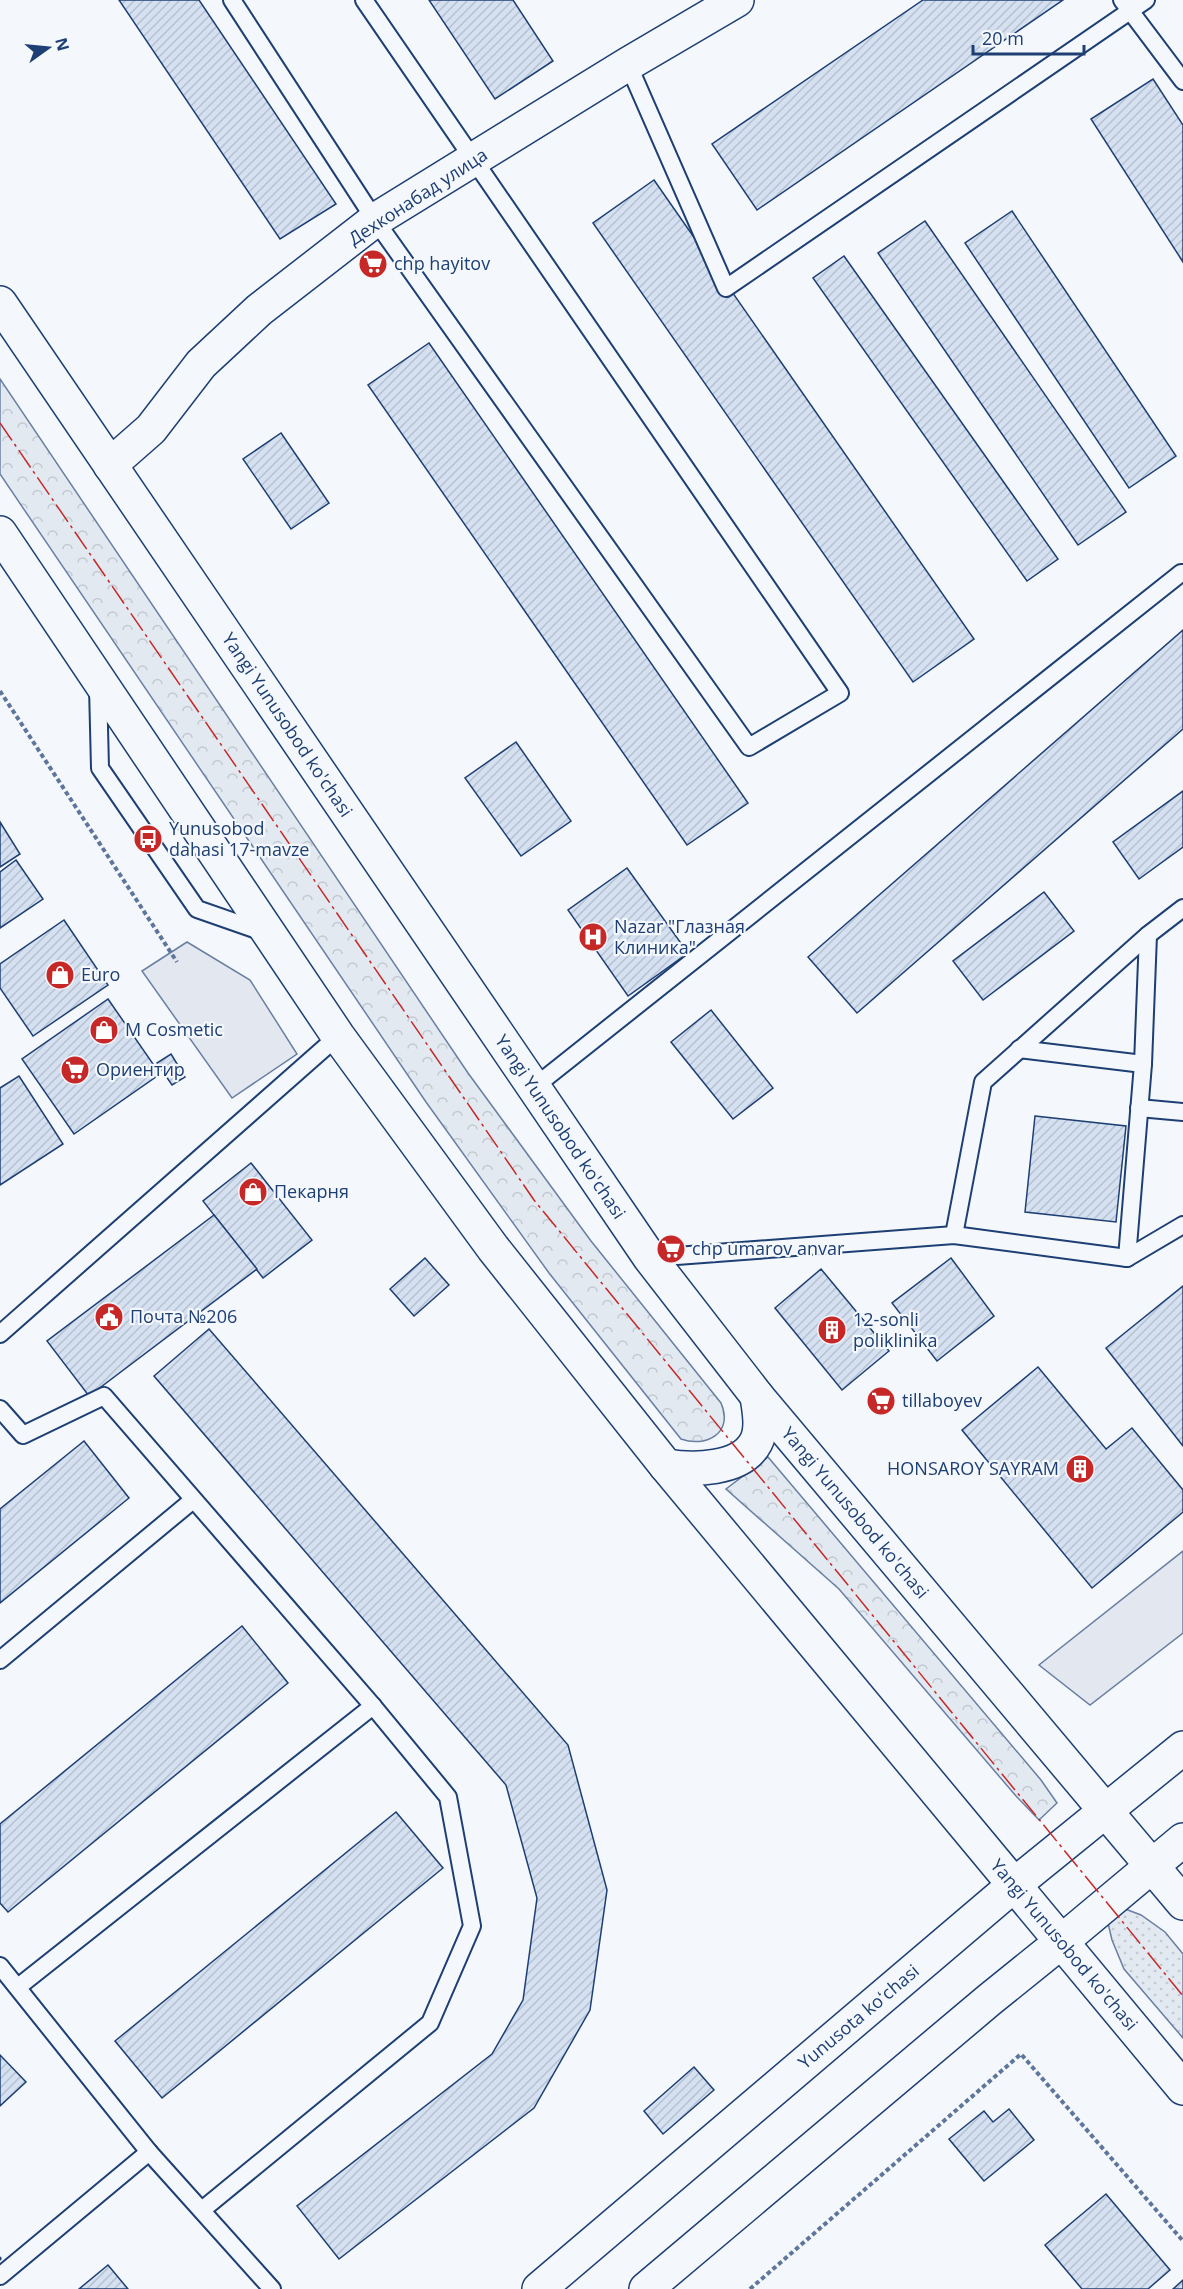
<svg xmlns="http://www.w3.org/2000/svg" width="1183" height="2289" viewBox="0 0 1183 2289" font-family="'Open Sans',sans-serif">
<defs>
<pattern id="grass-dots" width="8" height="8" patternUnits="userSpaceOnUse" patternTransform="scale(1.5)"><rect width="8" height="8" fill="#e3e9f0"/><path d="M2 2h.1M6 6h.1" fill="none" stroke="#c2c9d1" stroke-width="1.8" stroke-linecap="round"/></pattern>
<pattern id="forest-crowns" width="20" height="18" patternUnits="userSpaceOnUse" patternTransform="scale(1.5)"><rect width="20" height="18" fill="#e3e9f0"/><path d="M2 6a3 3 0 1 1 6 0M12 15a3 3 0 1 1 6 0" fill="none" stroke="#c2c9d1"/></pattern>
<pattern id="building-hatch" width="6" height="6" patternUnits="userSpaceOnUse" patternTransform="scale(1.5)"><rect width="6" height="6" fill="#d5e0f0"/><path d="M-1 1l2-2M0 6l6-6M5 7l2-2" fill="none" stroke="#b6c1d1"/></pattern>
</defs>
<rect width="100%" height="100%" fill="#f4f7fb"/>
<polygon fill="url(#grass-dots)" stroke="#687fa3" stroke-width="1.5" points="1120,1907 1141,1915 1165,1932 1183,1954 1183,2038 1124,1969 1112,1940 1107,1919"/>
<g fill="url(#forest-crowns)" stroke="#687fa3" stroke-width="1.5">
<path d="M0,379L468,1073L591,1241L721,1403C734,1433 706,1448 681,1439L549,1273L426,1102L0,474Z"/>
<polygon points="768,1457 1041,1780 1057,1803 1039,1820 1016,1796 839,1589 726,1489"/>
</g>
<g fill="#e3e8f0" stroke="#687fa3" stroke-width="1.5">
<polygon points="187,942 250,980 297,1054 232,1098 142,971"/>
<polygon points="1183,1551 1183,1633 1090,1705 1039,1665"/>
</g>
<g fill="url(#building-hatch)" stroke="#1d3f73" stroke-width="1.5">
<polygon points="119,0 199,0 336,204 280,239"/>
<polygon points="429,0 513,0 553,61 495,99"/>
<polygon points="923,0 1063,0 757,210 712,144"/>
<polygon points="1153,79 1183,125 1183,262 1091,119"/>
<polygon points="654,180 974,639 913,682 593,223"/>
<polygon points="1012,211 1176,456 1129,488 965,243"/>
<polygon points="925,221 1126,512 1078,545 878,253"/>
<polygon points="844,256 1058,559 1027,581 813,278"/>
<polygon points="429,343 748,803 687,845 368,385"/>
<polygon points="281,433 329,503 291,529 243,459"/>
<polygon points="1183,630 1183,729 857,1013 808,957"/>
<polygon points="516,742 571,821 521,856 465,778"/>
<polygon points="1183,791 1183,847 1139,879 1113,842"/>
<polygon points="0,822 20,854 0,867"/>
<polygon points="16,860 43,899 0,928 0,872"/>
<polygon points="627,868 688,953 628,996 568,910"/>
<polygon points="1044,892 1074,931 983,1000 953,961"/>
<polygon points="64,920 108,985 33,1036 0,988 0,964"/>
<polygon points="108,999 160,1074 74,1134 22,1059"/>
<polygon points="711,1010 773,1088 733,1119 671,1042"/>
<polygon points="171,1054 185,1077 172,1085 157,1063"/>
<polygon points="19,1076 63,1144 0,1185 0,1088"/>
<polygon points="1035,1116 1126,1126 1116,1222 1025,1212"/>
<polygon points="251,1163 312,1240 263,1278 203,1201"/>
<polygon points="214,1215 257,1269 89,1396 47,1341"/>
<polygon points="425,1258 449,1285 414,1316 390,1289"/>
<polygon points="951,1258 994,1316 937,1361 892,1303"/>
<polygon points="821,1269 889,1351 842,1390 775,1308"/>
<polygon points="1183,1286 1183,1446 1106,1348"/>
<polygon points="209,1329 568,1745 607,1890 590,2010 534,2108 339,2259 297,2206 492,2054 523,2000 537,1898 506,1785 154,1376"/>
<polygon points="1038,1367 1106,1449 1132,1428 1183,1490 1183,1512 1092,1588 962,1430"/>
<polygon points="84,1441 129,1498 0,1603 0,1509"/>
<polygon points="242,1626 288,1683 8,1912 0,1903 0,1824"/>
<polygon points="396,1812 443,1868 162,2098 115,2041"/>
<polygon points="0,2055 26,2082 0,2106"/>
<polygon points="694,2067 714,2090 663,2134 644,2111"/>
<polygon points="1009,2109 1034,2140 984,2181 949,2139 984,2111 993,2122"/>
<polygon points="1106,2194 1170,2270 1148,2289 1082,2289 1045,2245"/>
<polygon points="108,2265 128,2289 79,2289"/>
<polygon points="1183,2280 1183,2289 1173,2289"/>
</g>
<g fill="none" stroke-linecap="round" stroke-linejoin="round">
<g stroke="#1d3f73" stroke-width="20">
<g id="service">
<polyline points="232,0 375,220 749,747 840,693 364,0"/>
<polyline points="1122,0 1183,81"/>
<polyline points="628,64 726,288 1146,0"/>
<polyline points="98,687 100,768 197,909 263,932"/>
<polyline points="1019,1049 1143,1064"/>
<polyline points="533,1088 1181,573 1183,573"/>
<polyline points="1139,1108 1183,1112"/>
<polyline points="954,1235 983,1082 1148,935 1183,908"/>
<polyline points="650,1258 954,1235 1127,1258 1183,1225"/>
<polyline points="1127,1258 1143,1064 1148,935"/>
<polyline points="0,1334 338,1036"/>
<polyline points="0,1409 23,1435 104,1396 373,1706 448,1797 472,1926 430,2023 202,2210"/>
<polyline points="0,1660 193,1500"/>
<polyline points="0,1966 149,2152 272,2289"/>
<polyline points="18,1987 373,1706"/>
<polyline points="0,2276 149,2152"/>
</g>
</g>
<g stroke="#1d3f73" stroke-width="36">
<polyline id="minor" points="110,465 151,429 201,364 259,310 375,220 628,64 737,0"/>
</g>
<g stroke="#1d3f73" stroke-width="36">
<g id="tertiary">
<polyline points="539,2289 1014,1885"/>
<polyline points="646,2289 989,2000 1061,1942"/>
</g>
</g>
<g stroke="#1d3f73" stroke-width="36">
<g id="secondary">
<polyline points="0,303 650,1258 757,1396 1183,1903"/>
<polyline points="0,533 338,1036 493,1248 666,1466 1183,2088"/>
<path d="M666,1466C692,1470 741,1471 756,1442C763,1428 759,1411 757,1396"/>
<polyline points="1014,1885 1183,1748"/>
<polyline points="1061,1942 1183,1840"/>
</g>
</g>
<g stroke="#5e769c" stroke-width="4" stroke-dasharray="4.5 3" stroke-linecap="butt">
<polyline points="0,691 177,962"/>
<polyline points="750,2289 1021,2054 1183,2241"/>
</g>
<use href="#service" stroke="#f4f7fb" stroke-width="16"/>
<use href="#minor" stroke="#f4f7fb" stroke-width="33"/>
<use href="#tertiary" stroke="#f4f7fb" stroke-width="33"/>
<use href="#secondary" stroke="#f4f7fb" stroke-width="33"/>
<polyline stroke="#1d3f73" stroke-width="3" points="0,2258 0,2259"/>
<polyline stroke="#c62828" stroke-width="1.5" stroke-dasharray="21 4.5 3 4.5" stroke-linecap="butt" points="0,423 534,1200 1183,1996"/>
</g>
<defs>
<g id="supermarket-disc" transform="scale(1.5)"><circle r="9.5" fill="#c62828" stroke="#f4f7fb"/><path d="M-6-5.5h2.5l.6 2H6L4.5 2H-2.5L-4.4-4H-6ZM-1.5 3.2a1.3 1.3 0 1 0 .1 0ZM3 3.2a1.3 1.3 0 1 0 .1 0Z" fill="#fff"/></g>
<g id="bus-disc" transform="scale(1.5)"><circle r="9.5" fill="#c62828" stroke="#f4f7fb"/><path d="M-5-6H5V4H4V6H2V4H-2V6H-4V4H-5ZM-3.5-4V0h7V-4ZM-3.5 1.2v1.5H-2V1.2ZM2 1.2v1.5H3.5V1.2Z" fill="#fff"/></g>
<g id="hospital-disc" transform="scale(1.5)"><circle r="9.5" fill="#c62828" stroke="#f4f7fb"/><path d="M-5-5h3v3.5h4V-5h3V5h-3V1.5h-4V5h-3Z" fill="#fff"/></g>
<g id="shop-disc" transform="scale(1.5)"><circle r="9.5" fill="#c62828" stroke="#f4f7fb"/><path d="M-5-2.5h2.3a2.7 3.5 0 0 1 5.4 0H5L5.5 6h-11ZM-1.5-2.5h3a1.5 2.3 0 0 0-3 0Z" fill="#fff"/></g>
<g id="civic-disc" transform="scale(1.5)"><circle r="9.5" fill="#c62828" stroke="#f4f7fb"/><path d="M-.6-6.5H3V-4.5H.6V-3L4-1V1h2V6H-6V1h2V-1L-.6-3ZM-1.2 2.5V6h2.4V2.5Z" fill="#fff"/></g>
<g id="building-disc" transform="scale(1.5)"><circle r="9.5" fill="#c62828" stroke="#f4f7fb"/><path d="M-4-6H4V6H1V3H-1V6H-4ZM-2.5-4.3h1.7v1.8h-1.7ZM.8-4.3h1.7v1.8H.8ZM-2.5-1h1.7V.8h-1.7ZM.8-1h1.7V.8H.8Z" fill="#fff"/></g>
</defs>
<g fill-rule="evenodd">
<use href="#supermarket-disc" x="373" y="264"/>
<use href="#bus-disc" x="148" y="839"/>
<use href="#hospital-disc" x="593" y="937"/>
<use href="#shop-disc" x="60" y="975"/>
<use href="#shop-disc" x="104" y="1030"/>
<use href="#supermarket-disc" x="75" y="1070"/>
<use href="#shop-disc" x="253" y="1192"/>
<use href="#supermarket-disc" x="671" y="1249"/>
<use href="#civic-disc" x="109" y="1317"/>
<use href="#building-disc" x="832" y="1330"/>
<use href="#supermarket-disc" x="881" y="1401"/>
<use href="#building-disc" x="1080" y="1469"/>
</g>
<g text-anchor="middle" stroke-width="4.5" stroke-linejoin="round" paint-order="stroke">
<g font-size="18" fill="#1d3f73" stroke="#f4f7fb">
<text transform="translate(418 197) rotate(-33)" y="6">Дехконабад улица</text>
<text transform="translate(287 725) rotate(56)" y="6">Yangi Yunusobod ko'chasi</text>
<text transform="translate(560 1127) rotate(56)" y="6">Yangi Yunusobod ko'chasi</text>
<text transform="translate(855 1513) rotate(50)" y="6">Yangi Yunusobod ko'chasi</text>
<text transform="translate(1064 1945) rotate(50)" y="6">Yangi Yunusobod ko'chasi</text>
<text transform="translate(859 2017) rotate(-40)" y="6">Yunusota koʻchasi</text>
</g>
<g font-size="18" fill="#1d3f73" stroke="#f4f7fb" text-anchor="start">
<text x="394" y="270">chp hayitov</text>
<text x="169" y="835">Yunusobod<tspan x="169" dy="21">dahasi 17-mavze</tspan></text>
<text x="614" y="933">Nazar "Глазная<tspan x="614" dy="21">Клиника"</tspan></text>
<text x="81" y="981">Euro</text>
<text x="125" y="1036">M Cosmetic</text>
<text x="96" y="1076">Ориентир</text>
<text x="274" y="1198">Пекарня</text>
<text x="692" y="1255">chp umarov anvar</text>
<text x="130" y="1323">Почта №206</text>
<text x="853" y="1326">12-sonli<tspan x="853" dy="21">poliklinika</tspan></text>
<text x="902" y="1407">tillaboyev</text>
<text x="1059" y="1475" text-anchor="end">HONSAROY SAYRAM</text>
</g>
</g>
<g transform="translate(48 48) rotate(75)" stroke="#f4f7fb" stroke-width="4.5" paint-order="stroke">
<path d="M0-4.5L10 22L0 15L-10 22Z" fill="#1d3f73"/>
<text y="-9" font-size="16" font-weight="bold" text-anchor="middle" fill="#1d3f73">N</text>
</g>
<path d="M973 45v9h111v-9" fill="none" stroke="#1d3f73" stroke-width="3"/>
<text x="982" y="45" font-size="18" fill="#1d3f73" stroke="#f4f7fb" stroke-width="4.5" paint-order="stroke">20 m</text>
</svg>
